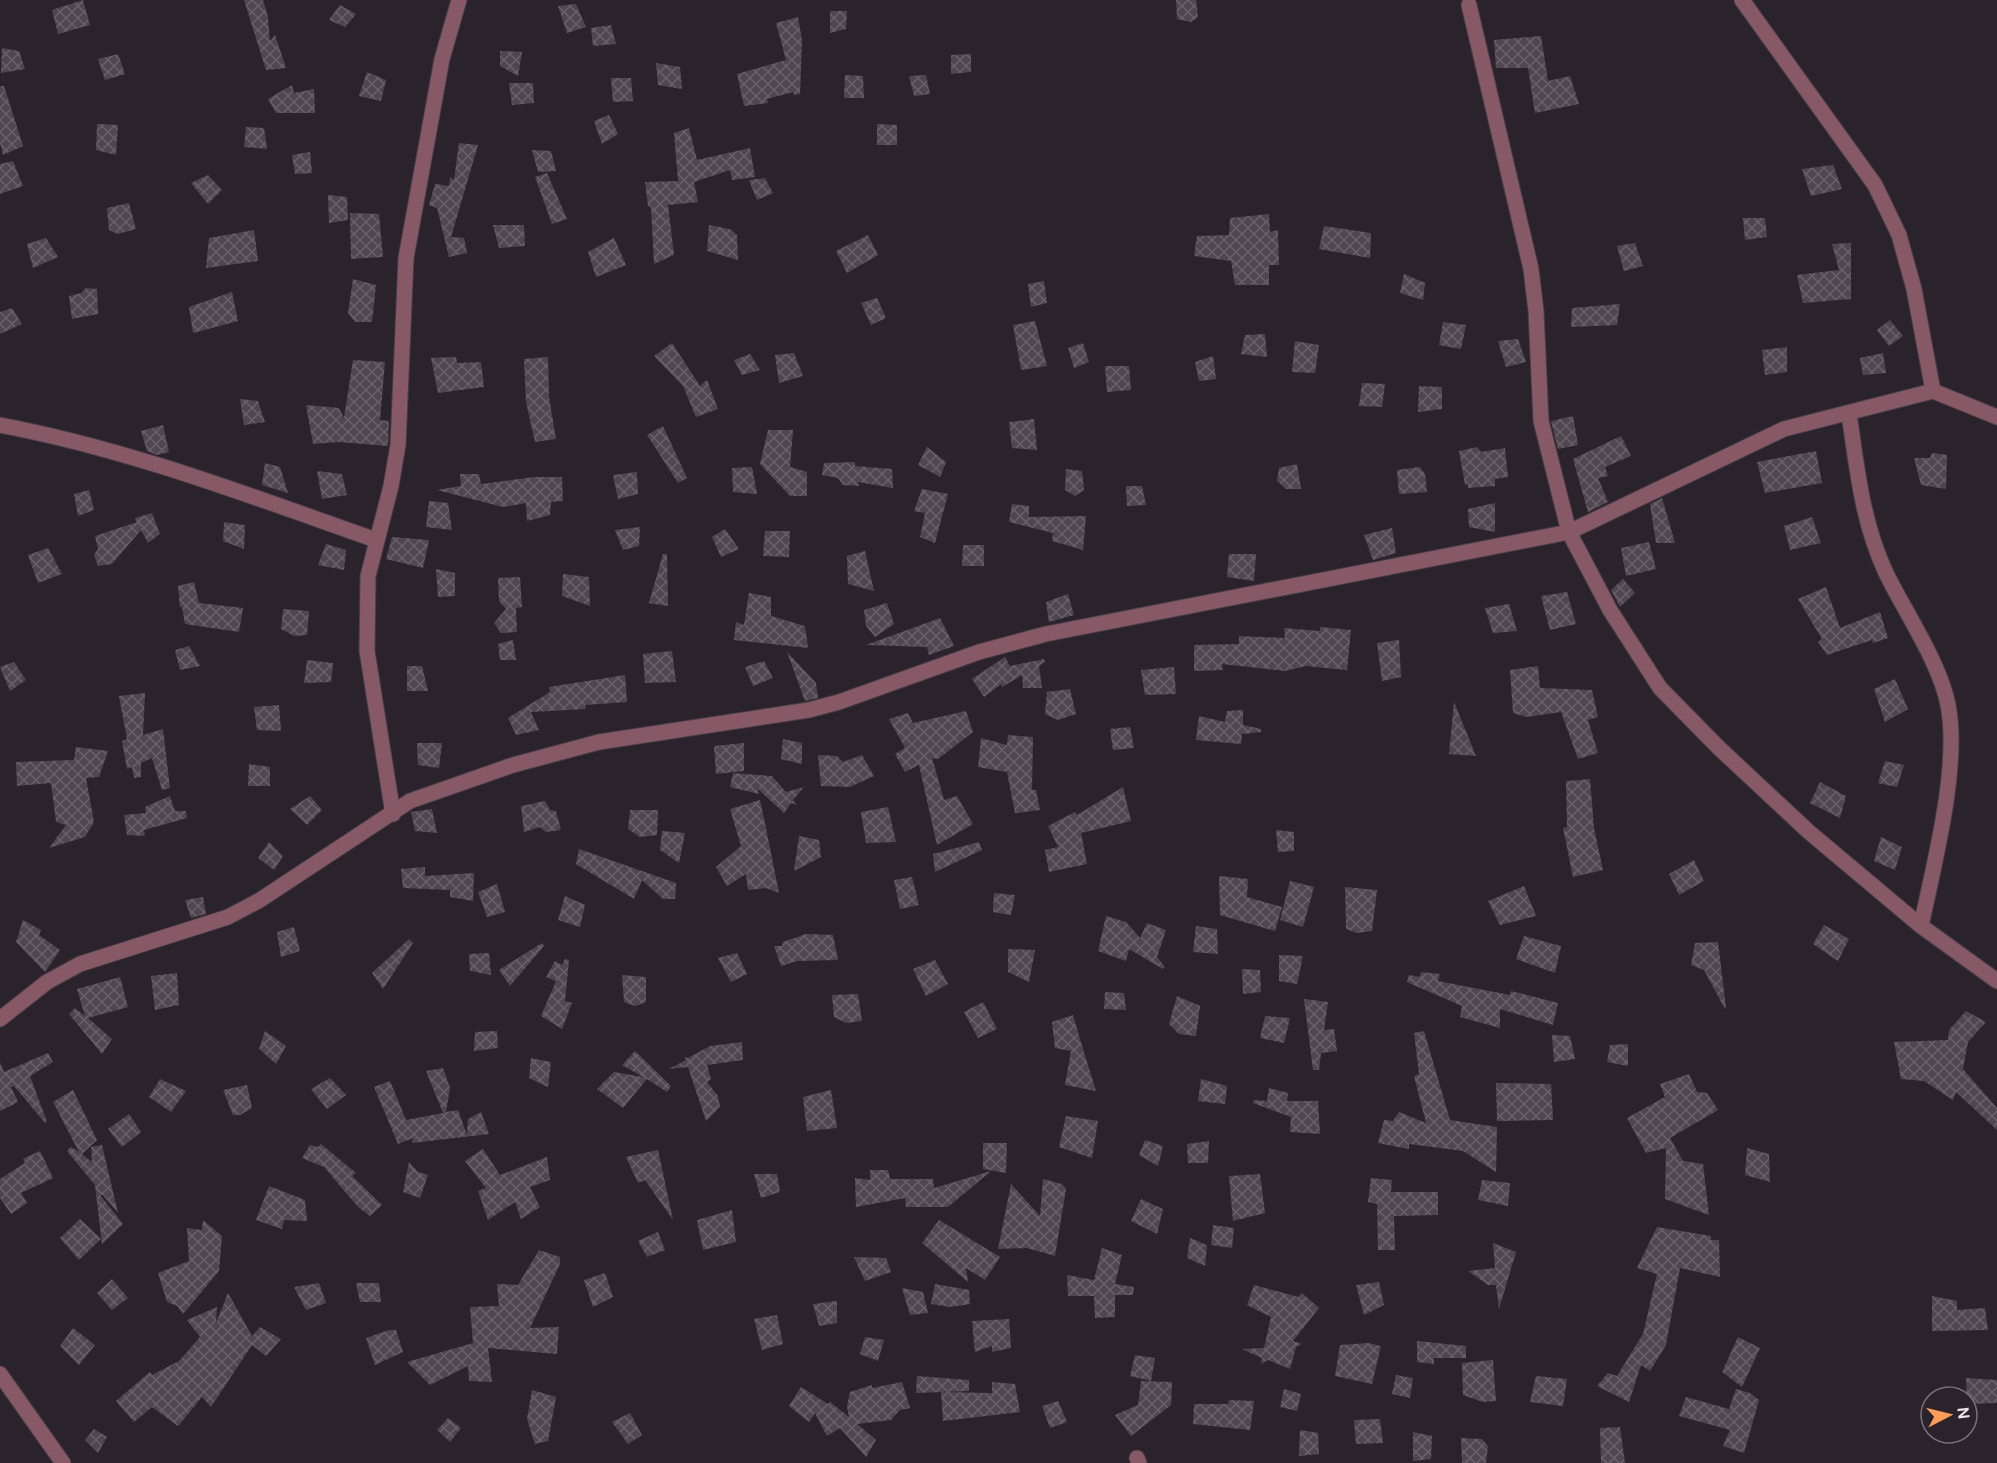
<svg xmlns="http://www.w3.org/2000/svg" width="1997" height="1463" viewBox="0 0 1997 1463" font-family="'DM Sans',sans-serif">
<defs>
<pattern id="building-cross-hatch" width="8" height="8" patternUnits="userSpaceOnUse" patternTransform="scale(1.5)"><rect width="8" height="8" fill="#4f464f"/><path d="M0 0l8 8M0 8l8-8" fill="none" stroke="#686168"/></pattern>
</defs>
<rect width="100%" height="100%" fill="#2b232b"/>
<g fill="url(#building-cross-hatch)">
<polygon points="83,0 90,25 58,34 52,10"/>
<polygon points="244,0 263,0 268,17 270,41 275,35 286,68 266,70"/>
<polygon points="1176,0 1196,0 1198,17 1191,22 1177,19"/>
<polygon points="576,4 586,27 567,33 558,6"/>
<polygon points="340,5 356,14 345,27 329,20"/>
<polygon points="830,11 847,11 846,29 830,33"/>
<polygon points="798,17 802,40 800,94 794,95 793,92 767,99 768,103 744,106 737,74 786,60 776,23"/>
<polygon points="611,25 616,44 593,46 591,28"/>
<polygon points="1541,36 1548,81 1570,76 1579,104 1535,113 1528,68 1496,68 1494,40"/>
<polygon points="2,48 19,51 25,69 1,73"/>
<polygon points="500,51 522,52 518,76 500,66"/>
<polygon points="118,54 125,74 105,80 98,59"/>
<polygon points="971,54 971,72 951,74 951,55"/>
<polygon points="656,63 680,67 682,89 658,85"/>
<polygon points="367,72 386,80 381,101 359,96"/>
<polygon points="845,75 863,76 864,98 844,98"/>
<polygon points="926,75 930,94 914,96 909,76"/>
<polygon points="611,78 631,78 633,101 613,102"/>
<polygon points="509,83 533,83 534,103 512,105"/>
<polygon points="292,85 294,93 314,89 315,113 276,113 268,99"/>
<polygon points="0,86 4,86 23,146 3,155 0,143"/>
<polygon points="609,115 618,134 602,144 594,121"/>
<polygon points="97,124 118,125 116,155 96,150"/>
<polygon points="877,124 897,125 897,145 877,145"/>
<polygon points="246,127 264,128 267,149 244,147"/>
<polygon points="689,128 697,160 750,148 755,177 732,180 730,170 694,182 698,202 668,205 674,255 654,264 651,207 648,206 645,182 678,181 674,133"/>
<polygon points="459,143 478,145 451,237 464,238 467,253 449,257 437,208 429,205 435,184 449,186 450,177 454,180"/>
<polygon points="532,150 551,151 556,171 538,172"/>
<polygon points="310,152 312,173 295,174 292,155"/>
<polygon points="13,161 23,186 0,194 0,164"/>
<polygon points="1833,165 1842,189 1811,196 1802,169"/>
<polygon points="547,173 567,219 552,224 535,177"/>
<polygon points="208,175 222,190 208,204 191,183"/>
<polygon points="765,178 773,193 757,200 749,180"/>
<polygon points="328,195 347,197 348,220 329,223"/>
<polygon points="129,203 136,229 118,234 109,230 107,208"/>
<polygon points="350,213 379,214 383,257 351,259"/>
<polygon points="1269,214 1270,232 1278,230 1279,265 1269,265 1269,285 1235,285 1231,261 1194,256 1197,236 1229,235 1230,218"/>
<polygon points="1743,218 1765,218 1767,237 1745,240"/>
<polygon points="493,225 524,225 525,246 499,248"/>
<polygon points="709,225 730,229 737,235 738,260 707,251"/>
<polygon points="1324,226 1371,233 1370,258 1319,249"/>
<polygon points="254,230 258,261 206,268 209,238"/>
<polygon points="868,235 878,255 847,273 836,251"/>
<polygon points="46,238 58,257 33,268 27,244"/>
<polygon points="614,238 626,265 596,277 588,252"/>
<polygon points="1635,243 1643,266 1624,271 1617,246"/>
<polygon points="1851,243 1851,299 1803,303 1797,275 1839,270 1832,244"/>
<polygon points="1404,274 1425,283 1423,300 1400,293"/>
<polygon points="353,279 376,285 372,322 355,322 348,313"/>
<polygon points="1044,281 1047,303 1031,307 1028,284"/>
<polygon points="86,288 97,289 98,314 72,319 69,296 81,293"/>
<polygon points="232,292 238,321 193,333 189,307"/>
<polygon points="877,298 886,318 871,325 861,303"/>
<polygon points="1620,304 1617,325 1571,327 1572,308"/>
<polygon points="12,308 22,324 0,334 0,312"/>
<polygon points="1890,320 1903,336 1889,346 1877,330"/>
<polygon points="1035,321 1047,366 1021,370 1013,325"/>
<polygon points="1443,322 1466,325 1461,349 1439,345"/>
<polygon points="1265,334 1267,357 1241,354 1245,335"/>
<polygon points="1518,339 1526,362 1506,367 1498,341"/>
<polygon points="1295,341 1319,345 1315,373 1292,372"/>
<polygon points="672,343 700,386 707,380 718,409 696,417 683,386 654,356"/>
<polygon points="1083,343 1089,362 1074,368 1068,348"/>
<polygon points="1787,347 1787,372 1765,375 1762,350"/>
<polygon points="794,353 803,376 779,383 775,355"/>
<polygon points="1883,353 1886,373 1863,375 1860,358"/>
<polygon points="750,354 760,370 742,375 734,360"/>
<polygon points="1213,356 1216,379 1199,381 1195,362"/>
<polygon points="456,357 457,363 481,362 484,387 438,393 431,358"/>
<polygon points="548,357 549,397 556,439 535,442 526,402 524,359"/>
<polygon points="353,360 385,362 380,420 389,421 388,446 339,442 313,444 306,405 339,408 344,418"/>
<polygon points="1105,366 1129,366 1131,390 1107,392"/>
<polygon points="1362,383 1385,384 1382,407 1359,406"/>
<polygon points="1419,386 1442,387 1442,409 1418,412"/>
<polygon points="240,399 258,401 265,422 244,425"/>
<polygon points="1573,416 1578,445 1558,449 1551,421"/>
<polygon points="1034,419 1037,450 1012,448 1009,422"/>
<polygon points="163,425 169,452 157,455 147,451 141,431"/>
<polygon points="663,426 687,478 678,483 647,435"/>
<polygon points="768,430 793,430 790,467 807,472 807,496 790,496 760,464"/>
<polygon points="1621,436 1631,456 1605,467 1608,476 1598,478 1608,502 1588,512 1573,459"/>
<polygon points="927,447 946,462 940,477 918,465"/>
<polygon points="1477,447 1481,452 1505,448 1508,477 1495,479 1495,486 1468,488 1468,484 1465,485 1459,451"/>
<polygon points="1816,451 1822,483 1765,493 1757,462"/>
<polygon points="1932,453 1947,455 1946,489 1921,485 1914,458 1930,458"/>
<polygon points="855,462 855,466 892,469 893,488 858,482 859,486 843,485 838,478 822,475 824,463"/>
<polygon points="265,463 280,467 288,493 262,485"/>
<polygon points="1297,464 1301,489 1286,489 1277,481 1279,468"/>
<polygon points="752,467 757,494 733,492 732,468"/>
<polygon points="1420,467 1425,474 1427,492 1399,494 1397,470"/>
<polygon points="1066,469 1082,471 1084,490 1075,496 1065,490"/>
<polygon points="317,471 342,474 347,495 322,499"/>
<polygon points="637,472 638,494 618,499 613,475"/>
<polygon points="460,474 479,474 481,484 535,477 562,477 563,501 551,502 550,515 527,521 526,503 503,507 437,490 461,486"/>
<polygon points="1126,486 1142,486 1146,505 1127,506"/>
<polygon points="922,489 948,494 935,543 920,537 925,513 914,511"/>
<polygon points="89,490 94,510 78,516 74,494"/>
<polygon points="1662,498 1675,543 1656,543 1650,504"/>
<polygon points="429,501 448,503 452,530 426,527"/>
<polygon points="1495,503 1495,532 1469,527 1468,509"/>
<polygon points="1012,504 1029,506 1029,517 1086,516 1083,550 1052,541 1053,533 1009,522"/>
<polygon points="152,513 160,534 148,543 141,530 112,564 98,566 94,555 98,549 95,536 137,522 135,518"/>
<polygon points="1812,517 1821,543 1790,550 1784,526"/>
<polygon points="224,522 245,525 244,549 223,541"/>
<polygon points="640,527 639,546 623,550 615,530"/>
<polygon points="1392,528 1396,553 1373,560 1364,535"/>
<polygon points="725,529 739,549 721,557 712,537"/>
<polygon points="765,531 790,531 789,557 763,556"/>
<polygon points="392,537 429,540 423,568 386,559"/>
<polygon points="1649,542 1656,569 1626,576 1621,548"/>
<polygon points="326,544 346,550 344,570 318,565"/>
<polygon points="963,545 984,545 984,566 962,566"/>
<polygon points="48,548 62,574 38,583 28,555"/>
<polygon points="865,551 874,591 848,584 847,556"/>
<polygon points="663,554 667,554 668,606 649,603"/>
<polygon points="1229,554 1256,554 1254,581 1227,577"/>
<polygon points="436,569 455,573 455,596 438,597"/>
<polygon points="563,574 589,577 590,606 562,596"/>
<polygon points="520,577 522,607 516,608 517,632 501,633 494,623 506,609 499,601 498,578"/>
<polygon points="1623,579 1635,593 1620,607 1611,590"/>
<polygon points="194,582 199,603 243,608 239,632 185,624 182,607 180,607 178,586"/>
<polygon points="1826,587 1840,628 1880,612 1888,638 1873,643 1872,640 1827,655 1818,642 1822,639 1798,599"/>
<polygon points="1567,592 1576,624 1550,630 1541,596"/>
<polygon points="749,593 771,597 771,616 805,626 808,648 734,640 736,622 744,625"/>
<polygon points="1068,594 1074,615 1049,622 1046,602"/>
<polygon points="887,603 894,624 875,637 866,626 864,610"/>
<polygon points="1509,604 1517,631 1493,633 1485,608"/>
<polygon points="283,609 309,611 307,635 294,636 281,629"/>
<polygon points="940,618 954,646 929,655 927,647 866,645"/>
<polygon points="1320,627 1351,630 1347,670 1306,666 1285,671 1222,664 1223,670 1194,671 1194,645 1239,644 1239,636 1285,638 1284,628 1320,631"/>
<polygon points="513,640 516,660 500,660 498,644"/>
<polygon points="1399,640 1401,677 1382,681 1377,643"/>
<polygon points="189,646 200,666 180,670 175,650"/>
<polygon points="672,651 676,682 645,683 643,654"/>
<polygon points="787,652 816,683 818,698 805,701"/>
<polygon points="1005,657 1010,666 1044,659 1045,662 1039,666 1042,688 1023,688 1022,675 1002,687 1001,684 984,697 972,679"/>
<polygon points="307,660 333,663 331,682 304,683"/>
<polygon points="764,661 773,678 753,686 745,667"/>
<polygon points="14,662 26,680 10,691 0,667"/>
<polygon points="407,666 422,666 428,691 407,691"/>
<polygon points="1538,666 1540,688 1592,690 1598,717 1588,720 1598,753 1578,759 1561,712 1526,717 1513,713 1510,670"/>
<polygon points="1174,667 1176,694 1145,695 1141,670"/>
<polygon points="625,675 627,702 585,705 586,709 531,712 539,730 516,735 508,718 550,692 549,687"/>
<polygon points="1895,679 1908,709 1885,722 1874,689"/>
<polygon points="1070,689 1076,714 1058,720 1045,714 1047,692"/>
<polygon points="145,693 143,735 163,729 170,788 162,790 152,758 141,763 141,777 134,778 132,767 127,769 122,741 127,739 119,696"/>
<polygon points="1454,702 1476,756 1449,754"/>
<polygon points="279,705 281,731 257,730 254,707"/>
<polygon points="1243,710 1243,725 1261,729 1261,732 1242,734 1241,744 1196,740 1199,716 1225,722 1227,711"/>
<polygon points="966,711 973,732 938,759 932,758 944,800 957,796 973,824 937,845 919,765 905,772 895,754 905,748 889,719 908,713 913,723"/>
<polygon points="1130,727 1134,748 1113,750 1110,729"/>
<polygon points="1008,735 1033,737 1032,790 1036,790 1040,810 1015,813 1007,772 978,767 981,738 1007,745"/>
<polygon points="783,739 802,743 802,764 781,759"/>
<polygon points="417,743 442,743 439,768 418,765"/>
<polygon points="744,743 744,771 716,774 714,746"/>
<polygon points="76,747 108,751 99,777 86,778 94,822 85,837 49,848 66,825 56,822 51,783 17,786 16,762 74,760"/>
<polygon points="818,755 837,756 843,762 862,755 874,776 850,787 821,786"/>
<polygon points="1885,761 1904,765 1897,787 1878,783"/>
<polygon points="249,764 270,767 270,786 248,786"/>
<polygon points="733,773 772,776 786,792 804,787 793,800 797,805 791,803 784,813 757,788 759,794 730,787"/>
<polygon points="1590,779 1594,828 1603,870 1573,877 1563,828 1567,827 1566,781"/>
<polygon points="1820,782 1846,796 1840,818 1810,803"/>
<polygon points="1123,787 1131,821 1081,833 1087,864 1049,872 1045,850 1058,847 1048,826 1075,812 1077,815"/>
<polygon points="170,796 175,811 186,811 187,818 144,830 145,836 127,835 124,815 146,813 145,807"/>
<polygon points="310,796 322,810 307,825 290,809"/>
<polygon points="760,800 766,828 779,893 766,888 748,890 746,874 727,886 716,867 741,846 730,809"/>
<polygon points="545,801 550,810 556,811 561,830 546,832 540,827 524,832 521,806"/>
<polygon points="888,807 896,842 866,843 861,812"/>
<polygon points="432,809 437,833 415,831 411,812"/>
<polygon points="630,810 658,810 657,835 640,837 628,829"/>
<polygon points="1276,830 1294,832 1294,851 1278,852"/>
<polygon points="662,831 685,833 679,863 660,850"/>
<polygon points="799,836 819,840 821,857 794,871"/>
<polygon points="1881,837 1902,847 1895,870 1874,861"/>
<polygon points="269,842 283,856 274,870 258,858"/>
<polygon points="979,842 982,850 935,872 933,854"/>
<polygon points="579,849 676,883 675,899 663,899 642,880 634,899 576,864"/>
<polygon points="1694,860 1704,881 1679,895 1669,874"/>
<polygon points="425,867 425,876 474,873 473,901 450,897 450,890 403,888 401,869"/>
<polygon points="1219,876 1248,879 1247,897 1282,907 1275,931 1220,915"/>
<polygon points="912,877 919,905 900,909 894,880"/>
<polygon points="1290,881 1314,887 1303,927 1280,920"/>
<polygon points="497,884 505,912 487,917 478,892"/>
<polygon points="1524,886 1536,916 1500,925 1488,901"/>
<polygon points="1345,887 1377,890 1372,931 1357,933 1346,929"/>
<polygon points="994,893 1015,895 1011,915 993,912"/>
<polygon points="565,896 585,905 580,927 558,920"/>
<polygon points="203,897 206,914 191,918 185,900"/>
<polygon points="1106,916 1126,922 1140,938 1147,923 1166,930 1157,957 1165,967 1163,969 1129,949 1126,961 1098,951"/>
<polygon points="23,920 41,930 39,935 60,950 45,972 16,942"/>
<polygon points="1824,925 1849,939 1838,961 1813,944"/>
<polygon points="1196,926 1217,929 1218,954 1193,952"/>
<polygon points="294,927 300,951 281,957 277,932"/>
<polygon points="806,934 833,935 838,960 797,961 781,966 774,946 782,946 783,942"/>
<polygon points="1524,936 1561,946 1555,973 1516,959"/>
<polygon points="409,939 413,943 383,989 372,973"/>
<polygon points="1718,942 1726,1008 1725,1009 1704,970 1691,965 1695,943"/>
<polygon points="542,943 544,946 510,986 499,970"/>
<polygon points="1008,949 1035,950 1029,982 1008,972"/>
<polygon points="489,953 491,975 470,971 469,954"/>
<polygon points="737,953 747,974 731,982 718,958"/>
<polygon points="1279,955 1303,956 1297,984 1279,981"/>
<polygon points="565,959 569,960 565,1001 572,1003 562,1029 541,1016 556,981 546,977 555,961 562,965"/>
<polygon points="935,960 948,984 926,996 913,969"/>
<polygon points="1242,969 1260,970 1261,992 1243,994"/>
<polygon points="1421,972 1440,974 1438,981 1510,995 1511,991 1558,1003 1553,1025 1500,1009 1500,1028 1460,1017 1462,1006 1407,982 1409,975 1420,977"/>
<polygon points="177,973 179,1005 155,1010 151,976"/>
<polygon points="622,975 646,977 646,1002 635,1006 624,1002"/>
<polygon points="120,977 128,1007 88,1018 112,1039 102,1054 69,1014 75,1008 85,1016 77,989"/>
<polygon points="1105,992 1124,993 1126,1010 1104,1009"/>
<polygon points="858,994 862,1021 846,1023 834,1017 832,995"/>
<polygon points="1177,996 1200,1006 1196,1036 1179,1034 1169,1024"/>
<polygon points="1304,999 1328,1002 1324,1030 1334,1029 1337,1051 1321,1053 1319,1070 1313,1070"/>
<polygon points="983,1002 997,1029 978,1038 964,1012"/>
<polygon points="1966,1011 1986,1022 1968,1042 1963,1069 1997,1108 1997,1130 1956,1092 1953,1100 1924,1081 1901,1079 1894,1042 1948,1040 1949,1030"/>
<polygon points="1073,1015 1083,1049 1096,1091 1065,1085 1071,1051 1055,1048 1052,1022"/>
<polygon points="1265,1016 1290,1018 1284,1043 1260,1038"/>
<polygon points="265,1031 286,1046 276,1064 259,1049"/>
<polygon points="497,1031 498,1048 474,1051 475,1032"/>
<polygon points="1424,1031 1450,1120 1497,1127 1496,1172 1463,1151 1409,1144 1409,1149 1378,1143 1384,1120 1393,1121 1399,1112 1426,1123 1414,1076 1419,1074 1414,1033"/>
<polygon points="1552,1035 1570,1036 1575,1059 1554,1062"/>
<polygon points="742,1042 743,1060 707,1065 711,1079 707,1082 718,1096 720,1107 706,1121 688,1067 669,1069 686,1060 685,1057 688,1058 710,1046"/>
<polygon points="1628,1044 1628,1066 1607,1062 1610,1045"/>
<polygon points="635,1051 671,1086 667,1092 647,1079 623,1108 597,1089 614,1072 643,1077 622,1065"/>
<polygon points="48,1053 53,1062 30,1076 47,1122 45,1123 14,1086 11,1087 18,1102 0,1111 0,1062 4,1072"/>
<polygon points="531,1058 551,1062 548,1087 529,1078"/>
<polygon points="443,1068 450,1088 446,1112 458,1110 467,1135 468,1119 481,1112 489,1134 412,1143 413,1138 398,1144 374,1087 390,1081 406,1120 443,1113 426,1071"/>
<polygon points="1689,1074 1697,1092 1707,1093 1718,1110 1670,1138 1683,1161 1703,1164 1709,1215 1665,1199 1666,1148 1646,1153 1627,1118 1665,1097 1660,1084"/>
<polygon points="330,1078 346,1095 327,1109 311,1089"/>
<polygon points="160,1079 186,1091 171,1112 149,1097"/>
<polygon points="1201,1079 1227,1086 1225,1104 1198,1101"/>
<polygon points="1496,1083 1551,1084 1553,1120 1497,1121"/>
<polygon points="247,1085 252,1108 240,1115 233,1115 223,1090"/>
<polygon points="1269,1088 1288,1093 1287,1101 1318,1101 1320,1134 1290,1132 1291,1117 1253,1103 1254,1100 1267,1101"/>
<polygon points="73,1090 97,1140 82,1154 92,1162 91,1147 102,1145 118,1213 103,1195 100,1195 123,1224 102,1244 95,1185 67,1151 71,1147 79,1152 53,1102"/>
<polygon points="831,1090 837,1128 807,1131 803,1097"/>
<polygon points="129,1114 141,1132 122,1147 108,1129"/>
<polygon points="1066,1116 1098,1121 1092,1158 1059,1147"/>
<polygon points="1145,1140 1163,1146 1158,1166 1139,1155"/>
<polygon points="1209,1141 1208,1163 1188,1163 1187,1144"/>
<polygon points="983,1143 1007,1143 1006,1173 983,1169"/>
<polygon points="321,1144 356,1173 352,1176 382,1205 370,1216 358,1207 324,1167 302,1158 310,1145 318,1147"/>
<polygon points="1747,1148 1769,1154 1770,1182 1745,1175"/>
<polygon points="483,1149 500,1175 547,1157 550,1180 530,1187 540,1207 521,1219 515,1202 488,1220 478,1191 486,1188 465,1161"/>
<polygon points="658,1150 673,1220 645,1180 638,1183 626,1157"/>
<polygon points="40,1151 53,1178 21,1193 27,1203 11,1214 0,1198 0,1179 25,1163 23,1159"/>
<polygon points="409,1162 418,1172 428,1175 420,1198 403,1192"/>
<polygon points="870,1170 888,1170 890,1179 933,1179 934,1188 991,1171 948,1207 906,1207 905,1198 856,1207 855,1178 870,1180"/>
<polygon points="754,1174 777,1174 780,1192 761,1198"/>
<polygon points="1260,1174 1265,1213 1233,1221 1229,1176"/>
<polygon points="1371,1178 1392,1180 1391,1192 1438,1192 1438,1215 1394,1216 1395,1250 1378,1250 1377,1204 1368,1202"/>
<polygon points="1043,1179 1062,1184 1066,1189 1055,1256 1027,1248 998,1249 1011,1184 1040,1216"/>
<polygon points="1482,1180 1510,1183 1508,1206 1478,1200"/>
<polygon points="269,1186 305,1200 307,1221 284,1220 282,1229 256,1220"/>
<polygon points="1141,1199 1163,1209 1157,1234 1131,1221"/>
<polygon points="732,1210 736,1242 703,1250 697,1220"/>
<polygon points="80,1219 101,1239 79,1260 60,1238"/>
<polygon points="203,1220 222,1236 219,1271 183,1314 177,1306 167,1302 158,1273 189,1261 187,1228 202,1230"/>
<polygon points="939,1220 1000,1257 985,1280 966,1268 968,1282 922,1243"/>
<polygon points="1213,1225 1234,1228 1232,1248 1211,1245"/>
<polygon points="1657,1227 1711,1236 1711,1240 1719,1240 1720,1277 1680,1268 1666,1345 1650,1371 1641,1365 1629,1402 1597,1386 1608,1373 1617,1376 1643,1334 1657,1274 1637,1268"/>
<polygon points="658,1232 665,1250 647,1257 638,1241"/>
<polygon points="1190,1238 1207,1245 1205,1266 1187,1258"/>
<polygon points="1493,1243 1516,1252 1499,1309 1496,1285 1488,1285 1468,1271 1495,1268"/>
<polygon points="1102,1248 1122,1255 1115,1284 1134,1287 1133,1295 1115,1295 1115,1317 1095,1318 1094,1296 1068,1296 1067,1275 1094,1280"/>
<polygon points="539,1250 560,1257 560,1264 530,1328 559,1327 557,1354 488,1348 492,1382 469,1381 468,1366 430,1385 407,1362 473,1343 470,1307 499,1306 497,1284 518,1285"/>
<polygon points="854,1257 886,1258 891,1272 865,1281"/>
<polygon points="605,1273 613,1297 593,1307 584,1280"/>
<polygon points="112,1279 128,1298 112,1310 97,1293"/>
<polygon points="1379,1282 1384,1305 1364,1315 1356,1285"/>
<polygon points="319,1283 326,1303 306,1310 294,1287"/>
<polygon points="356,1283 379,1283 381,1302 360,1302"/>
<polygon points="935,1284 969,1290 970,1304 950,1307 931,1304"/>
<polygon points="1254,1285 1298,1297 1302,1293 1319,1308 1293,1341 1302,1344 1296,1347 1290,1369 1268,1360 1261,1364 1262,1358 1242,1349 1264,1348 1271,1317 1247,1305"/>
<polygon points="902,1288 923,1292 928,1313 910,1315"/>
<polygon points="228,1293 252,1336 260,1327 281,1339 266,1356 252,1345 211,1407 202,1397 178,1426 152,1407 134,1422 116,1401 150,1372 152,1375 179,1361 200,1337 187,1320 217,1307 216,1323"/>
<polygon points="1932,1296 1957,1301 1957,1310 1985,1308 1988,1330 1932,1331"/>
<polygon points="837,1301 837,1323 819,1326 813,1304"/>
<polygon points="777,1315 783,1344 762,1350 754,1319"/>
<polygon points="1009,1319 1011,1348 992,1352 992,1346 975,1352 972,1321"/>
<polygon points="73,1328 95,1345 79,1365 60,1346"/>
<polygon points="389,1330 396,1330 403,1352 375,1365 366,1338"/>
<polygon points="865,1337 884,1340 878,1361 860,1354"/>
<polygon points="1738,1337 1760,1348 1742,1387 1722,1372"/>
<polygon points="1417,1341 1466,1346 1466,1358 1434,1358 1434,1364 1417,1362"/>
<polygon points="1368,1343 1381,1346 1372,1384 1335,1376 1340,1345"/>
<polygon points="1135,1355 1155,1358 1151,1381 1130,1376"/>
<polygon points="1493,1360 1496,1401 1483,1402 1463,1395 1462,1363"/>
<polygon points="1396,1375 1413,1378 1410,1398 1392,1394"/>
<polygon points="917,1376 969,1380 969,1391 916,1393"/>
<polygon points="1536,1376 1567,1379 1563,1406 1530,1402"/>
<polygon points="1966,1378 1997,1380 1997,1403 1967,1404"/>
<polygon points="1141,1381 1172,1382 1171,1405 1131,1436 1115,1415 1138,1405"/>
<polygon points="902,1382 910,1408 900,1410 891,1420 857,1424 876,1440 866,1457 840,1428 827,1436 815,1413 809,1422 789,1406 801,1387 828,1404 830,1402 849,1417 847,1406 850,1392 872,1385 872,1388"/>
<polygon points="992,1382 1015,1384 1020,1412 943,1421 941,1392 992,1393"/>
<polygon points="1284,1389 1301,1394 1297,1411 1280,1407"/>
<polygon points="1736,1389 1750,1393 1759,1400 1744,1453 1723,1446 1730,1430 1679,1416 1686,1397 1729,1409"/>
<polygon points="532,1390 556,1397 548,1441 535,1444 527,1419"/>
<polygon points="1229,1400 1254,1401 1250,1430 1193,1424 1194,1404 1228,1404"/>
<polygon points="1058,1401 1067,1422 1050,1428 1042,1406"/>
<polygon points="630,1413 642,1435 628,1444 612,1422"/>
<polygon points="448,1418 461,1428 450,1442 437,1430"/>
<polygon points="1380,1419 1383,1443 1356,1444 1354,1420"/>
<polygon points="1620,1427 1625,1463 1601,1463 1600,1428"/>
<polygon points="94,1429 107,1437 98,1453 85,1440"/>
<polygon points="1300,1430 1318,1433 1319,1454 1299,1456"/>
<polygon points="1413,1432 1432,1436 1431,1459 1413,1461"/>
<polygon points="1461,1438 1482,1439 1488,1446 1486,1463 1462,1463"/>
</g>
<g fill="none" stroke-linecap="round" stroke-linejoin="round">
<g stroke="#463e46" stroke-width="17">
<g id="minor">
<polyline points="1742,0 1875,185 1899,235 1914,289 1933,391 1997,417"/>
<polyline points="1469,5 1531,269 1536,311 1541,421 1569,532 1610,610 1660,688 1719,748 1809,832 1921,926 1997,981"/>
<path d="M1849,414C1857,468 1862,522 1886,573C1905,612 1940,663 1948,705C1960,766 1934,864 1921,926"/>
<path d="M0,425C129,449 253,497 376,540"/>
<polyline points="393,814 367,651 368,576 391,486 398,445 406,258 442,59 459,0"/>
<polyline points="0,1019 47,982 80,964 228,917 260,900 410,801 513,765 599,742 809,710 839,702 979,652 1046,634 1569,532 1784,429 1933,391"/>
<polyline points="0,1374 63,1463"/>
<polyline points="1137,1458 1139,1463"/>
</g>
</g>
<use href="#minor" stroke="#875866" stroke-width="15"/>
</g>
<g transform="translate(1949 1415) rotate(83)"><circle r="28" fill="#2b232b" stroke="#787178" stroke-width="1.5"/>
<path d="M0-4.5L10 22L0 15L-10 22Z" fill="#fd9c55"/>
<text y="-9" font-size="16" font-weight="bold" text-anchor="middle" fill="#ebe5eb">N</text>
</g>
</svg>
